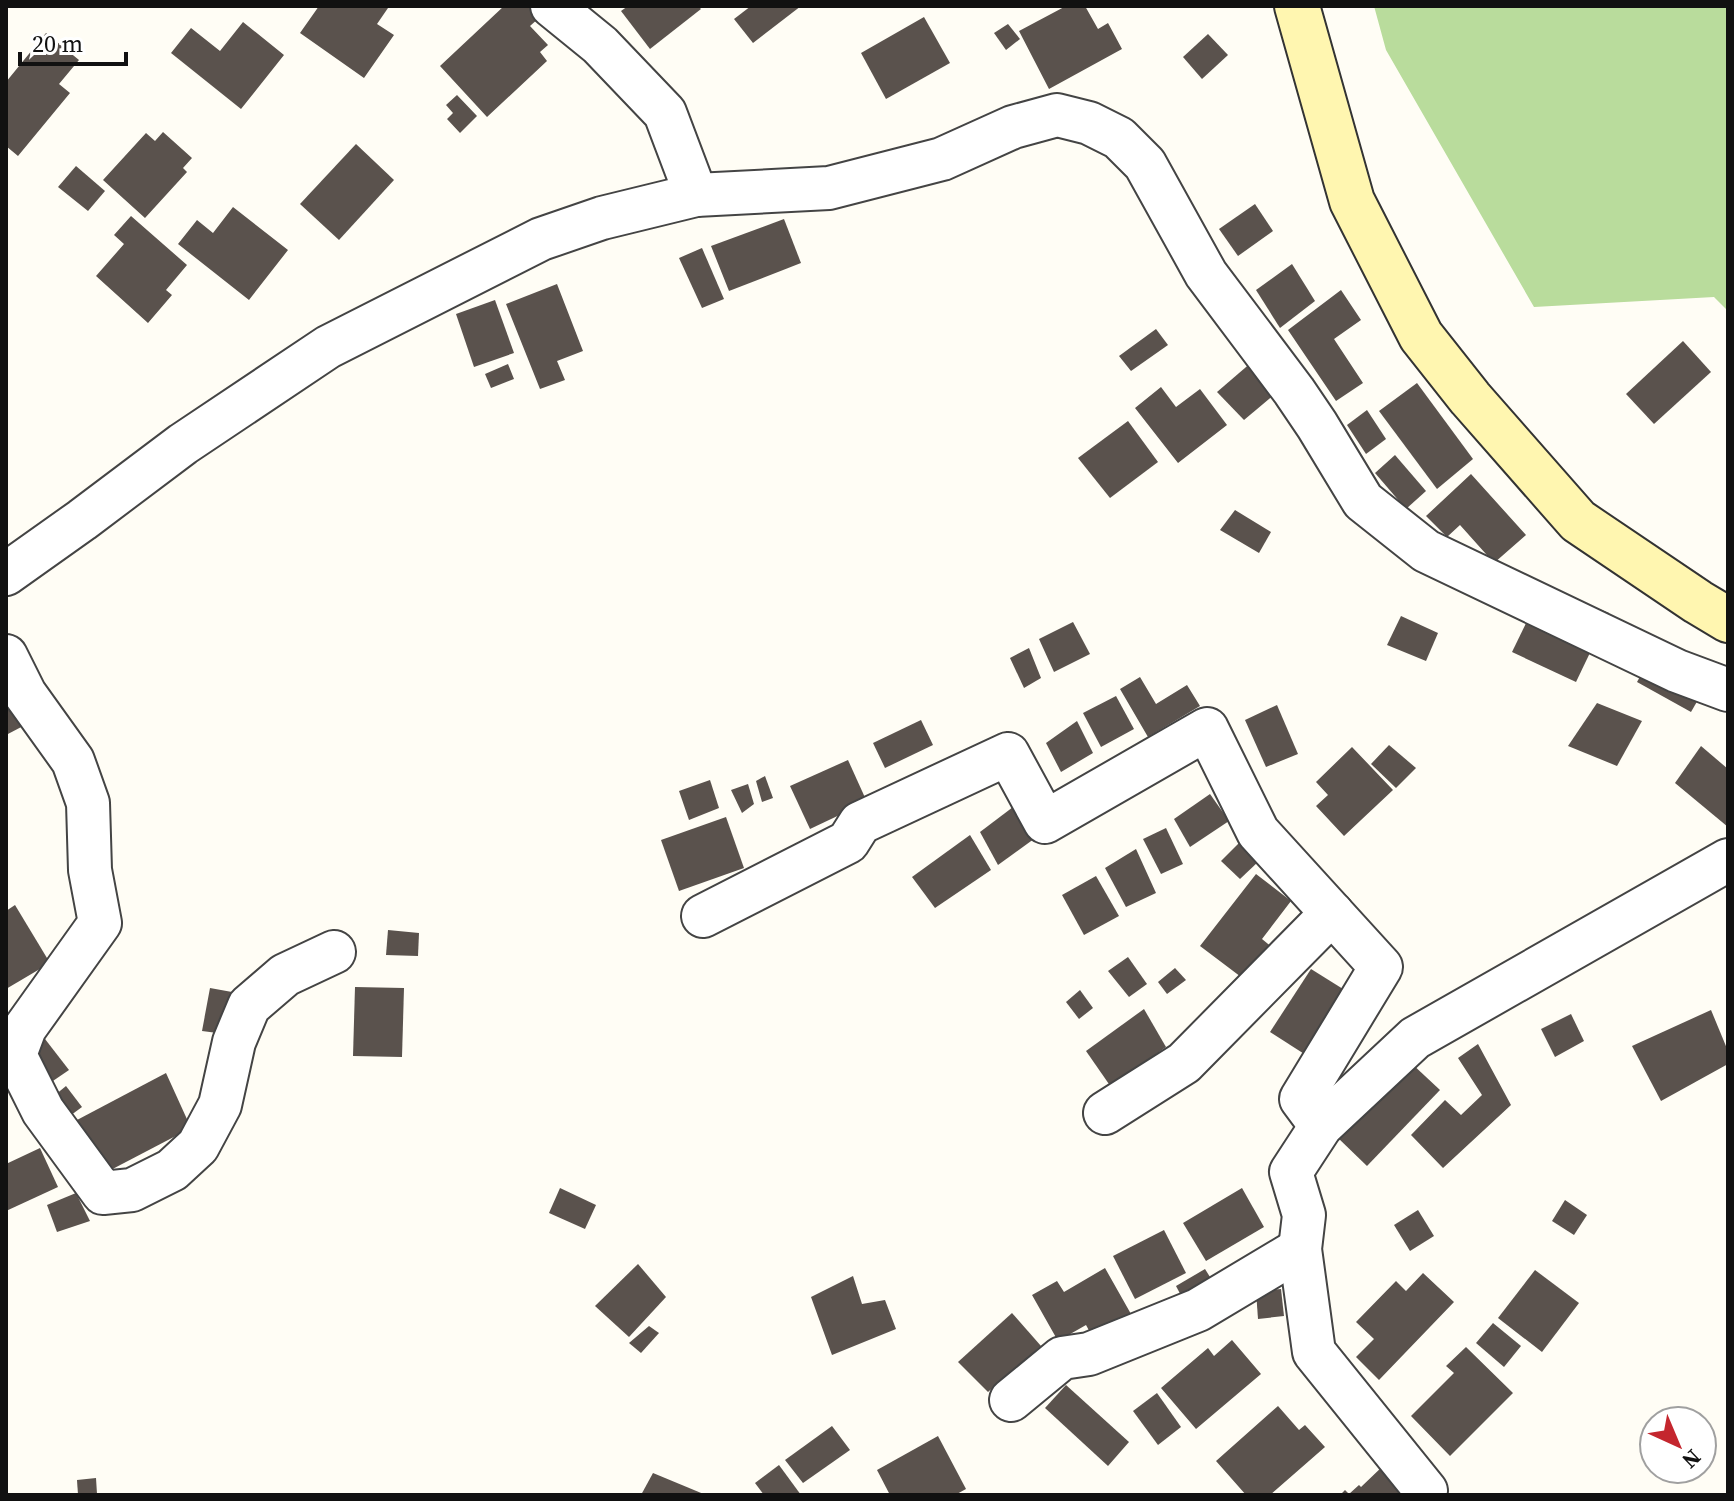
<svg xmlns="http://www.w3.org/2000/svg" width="1734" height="1501" viewBox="0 0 1734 1501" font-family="'Source Serif 4',serif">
<rect width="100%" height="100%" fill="#fffdf5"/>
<polygon fill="#b9dc9c" points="1374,6 1728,6 1728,311 1714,297 1534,307 1386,50"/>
<g fill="#5a524d">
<polygon points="319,6 385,6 388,8 377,24 394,35 364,78 300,33"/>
<polygon points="504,6 528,6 539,18 530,26 548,45 540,52 547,61 487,117 440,66"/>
<polygon points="628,6 698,6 701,9 650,49 621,11"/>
<polygon points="751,6 801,6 753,43 734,19"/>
<polygon points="1066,6 1085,6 1098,29 1108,23 1122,49 1049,89 1019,31"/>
<polygon points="924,17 950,63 886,99 861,53"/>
<polygon points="243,22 284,55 241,109 171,53 191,28 220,51"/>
<polygon points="1008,24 1020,39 1006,50 994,33"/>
<polygon points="46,33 79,60 59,84 70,93 18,156 6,146 6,82"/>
<polygon points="1208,34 1228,55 1202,79 1183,57"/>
<polygon points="457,95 477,116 460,133 447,119 453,113 446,105"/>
<polygon points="163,132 192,158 183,168 187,172 145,218 103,180 146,133 155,141"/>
<polygon points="356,144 394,180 339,240 300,204"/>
<polygon points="76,166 105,191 88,211 58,187"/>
<polygon points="1255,204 1273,231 1238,256 1219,229"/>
<polygon points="233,207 288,250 249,300 178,244 197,220 213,233"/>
<polygon points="131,216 187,265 166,290 172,295 148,323 96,276 124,244 114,235"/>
<polygon points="784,219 801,263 729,291 711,246"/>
<polygon points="702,248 724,299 702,308 679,258"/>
<polygon points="1292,264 1315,301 1280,328 1256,290"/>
<polygon points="557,284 583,351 557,361 565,380 540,389 506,304"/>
<polygon points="1341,290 1361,320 1334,339 1363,383 1336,401 1288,330"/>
<polygon points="495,300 514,353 474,367 456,314"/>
<polygon points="1156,329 1168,345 1131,371 1119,356"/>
<polygon points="1683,341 1711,372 1654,424 1626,394"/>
<polygon points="1267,349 1293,379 1244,420 1217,392"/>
<polygon points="508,364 514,379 491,388 485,374"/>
<polygon points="1417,383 1473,459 1437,489 1379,411"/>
<polygon points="1161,387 1176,407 1200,389 1227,425 1178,463 1135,408"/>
<polygon points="1367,410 1386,439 1366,454 1347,425"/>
<polygon points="1128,421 1158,462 1110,498 1078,458"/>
<polygon points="1395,455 1426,491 1406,509 1375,473"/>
<polygon points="1471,474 1526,535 1494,563 1460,525 1447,537 1426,516"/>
<polygon points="1235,510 1271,532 1259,553 1220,530"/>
<polygon points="1544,586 1609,613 1576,682 1512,652"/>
<polygon points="1401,616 1438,633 1426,661 1387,645"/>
<polygon points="1073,622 1090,654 1054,672 1039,639"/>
<polygon points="1660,641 1714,672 1691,712 1637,682"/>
<polygon points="1029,648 1041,678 1024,688 1010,658"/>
<polygon points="1140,677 1156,704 1187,685 1200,706 1148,737 1120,689"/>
<polygon points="6,685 27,724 6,735"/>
<polygon points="1116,696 1134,729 1101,747 1083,713"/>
<polygon points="1597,703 1642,721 1617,766 1568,746"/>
<polygon points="1277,705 1298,754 1266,767 1245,720"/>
<polygon points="921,720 933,745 885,768 873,743"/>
<polygon points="1077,721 1093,753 1061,772 1046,743"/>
<polygon points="1389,745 1416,768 1396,788 1371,764"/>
<polygon points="1701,746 1728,769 1728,827 1675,783"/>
<polygon points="1352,747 1393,790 1344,836 1316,806 1328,795 1316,782"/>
<polygon points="848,760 867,802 810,829 790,786"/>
<polygon points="765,776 773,798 762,802 756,781"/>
<polygon points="710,780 719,808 689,820 679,791"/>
<polygon points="748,784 754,804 742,813 731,790"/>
<polygon points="1210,794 1229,821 1190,847 1174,819"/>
<polygon points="1017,804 1038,836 998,865 980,832"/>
<polygon points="726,817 744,868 679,891 661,840"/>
<polygon points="1166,828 1183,864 1161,874 1143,839"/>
<polygon points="970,835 991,870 935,908 912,877"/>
<polygon points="1240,842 1259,861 1240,879 1221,861"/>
<polygon points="1136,849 1156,893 1126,907 1105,868"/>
<polygon points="1256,874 1291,901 1262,939 1279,953 1253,986 1200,946"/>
<polygon points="1096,876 1119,916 1084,935 1062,895"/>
<polygon points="15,905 50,963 6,989 6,911"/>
<polygon points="388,930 419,933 418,956 386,955"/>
<polygon points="1128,957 1147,984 1129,997 1108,971"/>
<polygon points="1175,968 1186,980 1167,994 1158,982"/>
<polygon points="1311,969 1351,994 1309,1057 1270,1032"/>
<polygon points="355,987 404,988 402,1057 353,1056"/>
<polygon points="210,988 232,992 225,1034 202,1031"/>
<polygon points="1080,990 1093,1008 1079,1019 1066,1002"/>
<polygon points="1144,1009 1166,1047 1111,1087 1086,1051"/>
<polygon points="1711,1010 1728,1051 1728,1064 1661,1101 1632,1046"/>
<polygon points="1571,1014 1584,1041 1555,1057 1541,1029"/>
<polygon points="45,1039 69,1070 47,1085 24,1054"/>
<polygon points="1478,1044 1511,1105 1443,1168 1411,1135 1445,1100 1461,1115 1482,1095 1458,1058"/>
<polygon points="1410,1062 1440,1090 1367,1166 1337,1137"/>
<polygon points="166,1073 191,1128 103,1174 77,1120"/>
<polygon points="66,1086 82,1107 63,1121 49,1100"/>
<polygon points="40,1148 58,1187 6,1211 6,1164"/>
<polygon points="560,1188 596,1205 585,1229 549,1213"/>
<polygon points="1242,1188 1264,1227 1206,1261 1183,1223"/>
<polygon points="76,1193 90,1221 57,1232 47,1205"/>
<polygon points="1565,1200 1587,1215 1574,1235 1552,1221"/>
<polygon points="1418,1210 1434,1236 1410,1251 1394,1225"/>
<polygon points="1164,1230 1186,1273 1135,1299 1113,1256"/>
<polygon points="638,1264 666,1297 629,1337 595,1306"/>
<polygon points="1105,1268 1131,1314 1092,1336 1086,1325 1058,1341 1032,1295 1057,1281 1064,1292"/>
<polygon points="1205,1269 1215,1285 1185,1303 1176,1286"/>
<polygon points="1535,1270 1579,1303 1542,1352 1498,1318"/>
<polygon points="1423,1273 1454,1302 1379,1380 1356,1357 1374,1339 1356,1322 1396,1281 1406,1291"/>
<polygon points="853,1276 862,1304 885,1300 896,1329 832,1355 811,1297"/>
<polygon points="1281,1289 1284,1316 1258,1319 1256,1291"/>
<polygon points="1012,1313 1041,1346 988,1392 958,1362"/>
<polygon points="1493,1323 1521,1346 1504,1367 1476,1343"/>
<polygon points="649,1326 659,1333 641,1353 629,1343"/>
<polygon points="1232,1340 1261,1374 1196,1429 1161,1388 1208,1348 1214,1356"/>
<polygon points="1466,1347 1513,1393 1450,1456 1411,1416 1454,1373 1446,1366"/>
<polygon points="1066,1385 1129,1442 1108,1466 1045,1408"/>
<polygon points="1157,1393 1181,1427 1158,1445 1133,1411"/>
<polygon points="1278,1406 1299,1430 1305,1425 1325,1447 1270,1495 1246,1495 1216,1461"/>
<polygon points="832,1426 850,1450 803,1483 785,1460"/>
<polygon points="938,1436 966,1489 955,1495 890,1495 877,1470"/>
<polygon points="779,1465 801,1495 764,1495 755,1483"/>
<polygon points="1384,1465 1408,1495 1340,1495 1345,1490 1349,1494 1359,1485 1361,1487"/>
<polygon points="653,1473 706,1495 641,1495"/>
<polygon points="96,1478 97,1494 78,1495 77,1480"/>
</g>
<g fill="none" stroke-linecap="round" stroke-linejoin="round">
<g stroke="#444" stroke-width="46">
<g id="street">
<polyline points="552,6 600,45 665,113 696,195"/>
<polyline points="6,574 82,520 183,444 328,347 541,239 602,218 696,195 829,188 942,159 1013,127 1057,115 1089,123 1119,138 1145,164 1206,274 1294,391 1317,425 1363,501 1426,551 1677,671 1728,690"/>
<polyline points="6,656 25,694 73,761 88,803 90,870 100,923 25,1028 15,1055 43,1111 103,1193 132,1190 172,1170 198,1146 220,1105 234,1042 249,1006 285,975 334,952"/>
<polyline points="703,916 848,842 860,823 1008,754 1045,822 1207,729 1258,832 1381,967 1301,1099 1321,1126"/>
<polyline points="1105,1113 1184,1063 1332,913"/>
<polyline points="1011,1400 1062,1358 1089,1354 1198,1310 1300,1249"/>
<polyline points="1424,1495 1426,1491 1314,1352 1300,1249 1304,1215 1291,1172 1321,1126 1415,1038 1728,860"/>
</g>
</g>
<g stroke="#333" stroke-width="48">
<polyline id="secondary" points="1297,6 1352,201 1421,336 1470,398 1578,521 1698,602 1728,620"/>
</g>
<use href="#street" stroke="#fff" stroke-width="42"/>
<use href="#secondary" stroke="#fff6b0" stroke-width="44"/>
</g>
<rect width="1734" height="1501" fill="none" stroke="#111111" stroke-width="16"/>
<g transform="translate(1678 1445) rotate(136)"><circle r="38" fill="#ffffff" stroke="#a0a0a0" stroke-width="2"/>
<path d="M0-6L14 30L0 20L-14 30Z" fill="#c4262e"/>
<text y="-12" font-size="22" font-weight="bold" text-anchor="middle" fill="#111111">N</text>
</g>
<path d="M20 52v12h106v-12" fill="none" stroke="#111111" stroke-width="4"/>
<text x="32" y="52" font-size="24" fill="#111111" stroke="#ffffff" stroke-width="6" paint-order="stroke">20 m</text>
</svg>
